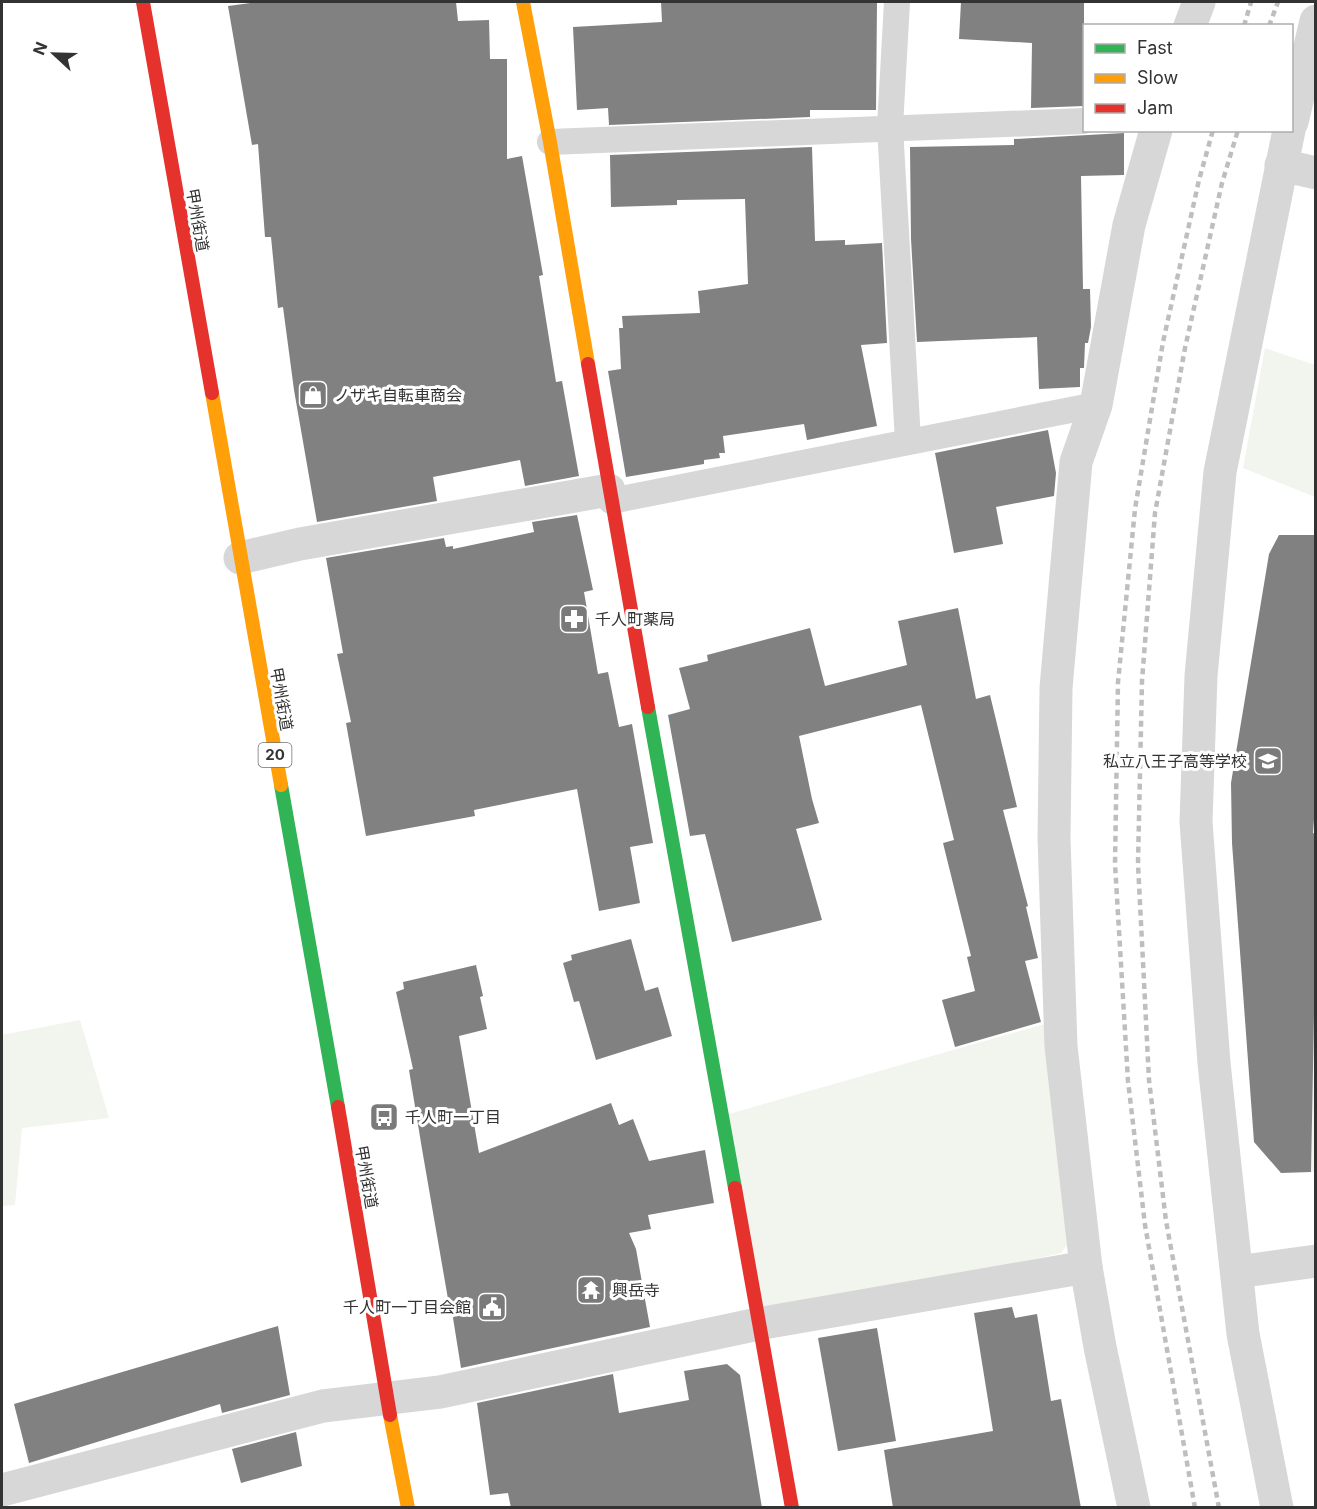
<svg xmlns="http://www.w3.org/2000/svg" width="1317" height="1509" viewBox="0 0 1317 1509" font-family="Inter,'Noto Sans JP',sans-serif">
<rect width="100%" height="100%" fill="#fff"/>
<g fill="#f1f5ed">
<polygon points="1265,348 1315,365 1315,497 1243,468"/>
<polygon points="1314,911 1316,1171 1311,1172"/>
<polygon points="80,1020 109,1118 22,1128 15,1205 2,1206 2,1035"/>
<polygon points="1048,1023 1070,1242 1061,1253 758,1324 722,1116"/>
</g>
<g fill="#818181">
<polygon points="258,2 456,2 458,21 489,20 490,59 507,59 507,159 522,156 543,275 539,276 556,382 562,381 579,476 525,486 520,460 433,477 437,501 317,522 294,390 283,307 278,308 271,237 265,237 258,144 252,145 228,6"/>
<polygon points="661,2 877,2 876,110 810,110 810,117 609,125 608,108 577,110 573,27 662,22"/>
<polygon points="961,2 1084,2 1084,106 1031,108 1032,43 959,39"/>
<polygon points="1124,133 1124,175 1081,176 1083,289 1090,289 1091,327 1088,343 1085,343 1084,368 1080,368 1080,387 1039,389 1037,337 917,342 911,239 910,147 1014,145 1014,139"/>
<polygon points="812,147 815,241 845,240 845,245 882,243 887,343 861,345 877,426 807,440 804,424 723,436 725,453 719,453 720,458 704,460 704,464 626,477 608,371 621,369 619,328 623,328 622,316 700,313 698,291 748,284 745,199 677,200 677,205 611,207 610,155"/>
<polygon points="1048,430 1056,473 1054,496 996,507 1003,544 954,553 935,453"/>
<polygon points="577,515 593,590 584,592 598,674 608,672 619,727 632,724 653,843 630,847 640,903 599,911 577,789 474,810 475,816 366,836 346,723 351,722 337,654 343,653 326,558 444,538 446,547 453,546 453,549 534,532 532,522"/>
<polygon points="1279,535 1316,535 1316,794 1313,833 1316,834 1316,911 1311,1172 1281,1173 1254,1142 1232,843 1231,783 1269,554"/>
<polygon points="958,608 976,699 990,695 1017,807 1003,810 1028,906 1026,907 1038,958 1025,961 1041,1022 955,1047 942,1000 975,991 967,957 971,956 943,843 954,840 921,705 799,736 812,799 819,823 796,829 822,920 732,942 705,834 690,836 668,715 690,709 679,668 708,661 707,655 810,628 825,686 907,665 898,621"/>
<polygon points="631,939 645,991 658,987 672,1036 596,1060 579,1001 574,1002 563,963 572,960 571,955"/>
<polygon points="476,965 483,996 480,997 487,1029 459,1036 479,1153 611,1103 619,1125 633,1119 649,1161 705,1150 714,1203 648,1215 651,1229 629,1233 636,1249 650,1327 461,1368 450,1299 448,1299 422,1149 409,1070 413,1069 396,992 404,989 403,982"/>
<polygon points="1012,1307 1015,1318 1037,1314 1051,1401 1061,1399 1081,1508 893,1508 884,1450 993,1431 974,1313"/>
<polygon points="278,1326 290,1395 222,1413 220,1404 29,1463 14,1404"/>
<polygon points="877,1328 896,1441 838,1451 818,1338"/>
<polygon points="727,1364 740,1375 762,1508 511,1508 508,1493 490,1495 477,1403 613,1374 619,1413 689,1400 684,1371"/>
<polygon points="296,1432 302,1466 241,1483 232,1449"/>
</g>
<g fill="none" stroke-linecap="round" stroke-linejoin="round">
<g stroke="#d7d7d7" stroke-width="26">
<polyline points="897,2 890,127 908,441"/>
<polyline points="550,142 1084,121"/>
<polyline points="611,501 1096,405"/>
</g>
<g stroke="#d7d7d7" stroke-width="33">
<polyline points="1190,26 1199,2"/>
<polyline points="1292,122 1316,21"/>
<polyline points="1281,165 1316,173"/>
<polyline points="240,558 300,544 609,490"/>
<polyline points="1237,1272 1316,1261"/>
<polyline points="2,1490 323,1406 440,1392 758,1324 1086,1267"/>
<polyline points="1134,1508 1100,1347 1086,1267 1061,1046 1054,838 1056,688 1076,462 1096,405 1129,225 1156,130"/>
<polyline points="1277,1508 1243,1334 1214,1063 1196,822 1201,676 1220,472 1289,130"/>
</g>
<g stroke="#30b455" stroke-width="14">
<polyline points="648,707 735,1188"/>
<polyline points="281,785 338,1107"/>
</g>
<g stroke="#ff9f0a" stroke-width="14">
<polyline points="523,2 550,142 588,364"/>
<polyline points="212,393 281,785"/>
<polyline points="390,1415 408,1508"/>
</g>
<g stroke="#e5322d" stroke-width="14">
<polyline points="143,2 212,393"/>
<polyline points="588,364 648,707"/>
<polyline points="338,1107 390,1415"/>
<polyline points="735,1188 792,1508"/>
</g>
<g stroke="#bebebe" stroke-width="4.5" stroke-dasharray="6 4.5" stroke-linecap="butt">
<polyline points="1244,26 1251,2"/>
<polyline points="1269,26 1278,2"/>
<polyline points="1195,1508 1145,1225 1128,1081 1115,864 1118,682 1135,509 1163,342 1199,180 1213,130"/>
<polyline points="1219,1508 1166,1221 1149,1080 1138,864 1142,681 1155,513 1185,348 1222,183 1238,130"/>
</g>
</g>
<defs>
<g id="shop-square" transform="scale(1.5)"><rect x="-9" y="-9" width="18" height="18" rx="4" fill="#7a7a7a" stroke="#fff"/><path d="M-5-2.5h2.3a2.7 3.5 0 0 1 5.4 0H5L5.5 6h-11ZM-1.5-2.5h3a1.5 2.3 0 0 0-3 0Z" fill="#fff"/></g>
<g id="pharmacy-square" transform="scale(1.5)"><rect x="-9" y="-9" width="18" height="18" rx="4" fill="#7a7a7a" stroke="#fff"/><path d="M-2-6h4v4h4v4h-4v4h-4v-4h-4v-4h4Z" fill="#fff"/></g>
<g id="school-square" transform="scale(1.5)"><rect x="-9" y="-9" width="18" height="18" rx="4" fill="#7a7a7a" stroke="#fff"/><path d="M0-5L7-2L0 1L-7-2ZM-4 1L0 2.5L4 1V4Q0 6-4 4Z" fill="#fff"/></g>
<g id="bus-square" transform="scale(1.5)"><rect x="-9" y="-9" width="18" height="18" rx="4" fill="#7a7a7a" stroke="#fff"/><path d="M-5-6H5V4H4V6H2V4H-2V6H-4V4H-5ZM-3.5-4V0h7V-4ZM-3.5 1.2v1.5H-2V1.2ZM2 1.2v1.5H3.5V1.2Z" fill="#fff"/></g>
<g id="temple-square" transform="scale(1.5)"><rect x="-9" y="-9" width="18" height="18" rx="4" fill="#7a7a7a" stroke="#fff"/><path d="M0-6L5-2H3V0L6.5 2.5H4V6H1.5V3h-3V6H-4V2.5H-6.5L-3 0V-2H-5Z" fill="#fff"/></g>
<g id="civic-square" transform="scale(1.5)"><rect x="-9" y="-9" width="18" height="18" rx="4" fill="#7a7a7a" stroke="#fff"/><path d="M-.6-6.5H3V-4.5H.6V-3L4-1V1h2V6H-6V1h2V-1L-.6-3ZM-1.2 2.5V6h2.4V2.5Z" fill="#fff"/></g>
</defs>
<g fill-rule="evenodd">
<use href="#shop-square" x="313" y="395"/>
<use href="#pharmacy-square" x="574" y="619"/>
<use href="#school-square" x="1268" y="761"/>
<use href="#bus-square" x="384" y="1117"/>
<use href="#temple-square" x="591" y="1290"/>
<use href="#civic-square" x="492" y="1307"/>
</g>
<g text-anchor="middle" stroke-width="6" stroke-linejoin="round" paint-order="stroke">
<rect fill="#fff" stroke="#707070" stroke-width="1.5" x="258.5" y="743" width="33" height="24" rx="4.5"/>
<g font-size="15" font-weight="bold" fill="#333">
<text x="275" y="760">20</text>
</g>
<g font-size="16" fill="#333" stroke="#fff">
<text transform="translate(198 220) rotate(80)" y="6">甲州街道</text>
<text transform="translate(282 699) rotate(80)" y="6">甲州街道</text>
<text transform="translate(367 1177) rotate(80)" y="6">甲州街道</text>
</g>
<g font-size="16" fill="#333" stroke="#fff" text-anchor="start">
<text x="334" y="401">ノザキ自転車商会</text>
<text x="595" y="625">千人町薬局</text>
<text x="1247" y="767" text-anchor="end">私立八王子高等学校</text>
<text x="405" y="1123">千人町一丁目</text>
<text x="612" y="1296">興岳寺</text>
<text x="471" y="1313" text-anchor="end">千人町一丁目会館</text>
</g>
</g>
<rect width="1317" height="1509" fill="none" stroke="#333333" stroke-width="6"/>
<rect x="1083" y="24" width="210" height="108" fill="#ffffff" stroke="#adadad" stroke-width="1.5"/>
<rect x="1095" y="44" width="30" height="9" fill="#30b455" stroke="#adadad" stroke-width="1.5"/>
<text x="1137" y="54" font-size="18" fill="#333333">Fast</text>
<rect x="1095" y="74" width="30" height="9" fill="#ff9f0a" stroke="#adadad" stroke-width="1.5"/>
<text x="1137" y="84" font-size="18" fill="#333333">Slow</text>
<rect x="1095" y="104" width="30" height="9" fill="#e5322d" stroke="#adadad" stroke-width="1.5"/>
<text x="1137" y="114" font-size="18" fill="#333333">Jam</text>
<g transform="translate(54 54) rotate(292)" stroke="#ffffff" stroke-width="4.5" paint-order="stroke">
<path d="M0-4.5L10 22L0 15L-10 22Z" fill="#333333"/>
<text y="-9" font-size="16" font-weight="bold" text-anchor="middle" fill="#333333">N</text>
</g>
</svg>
